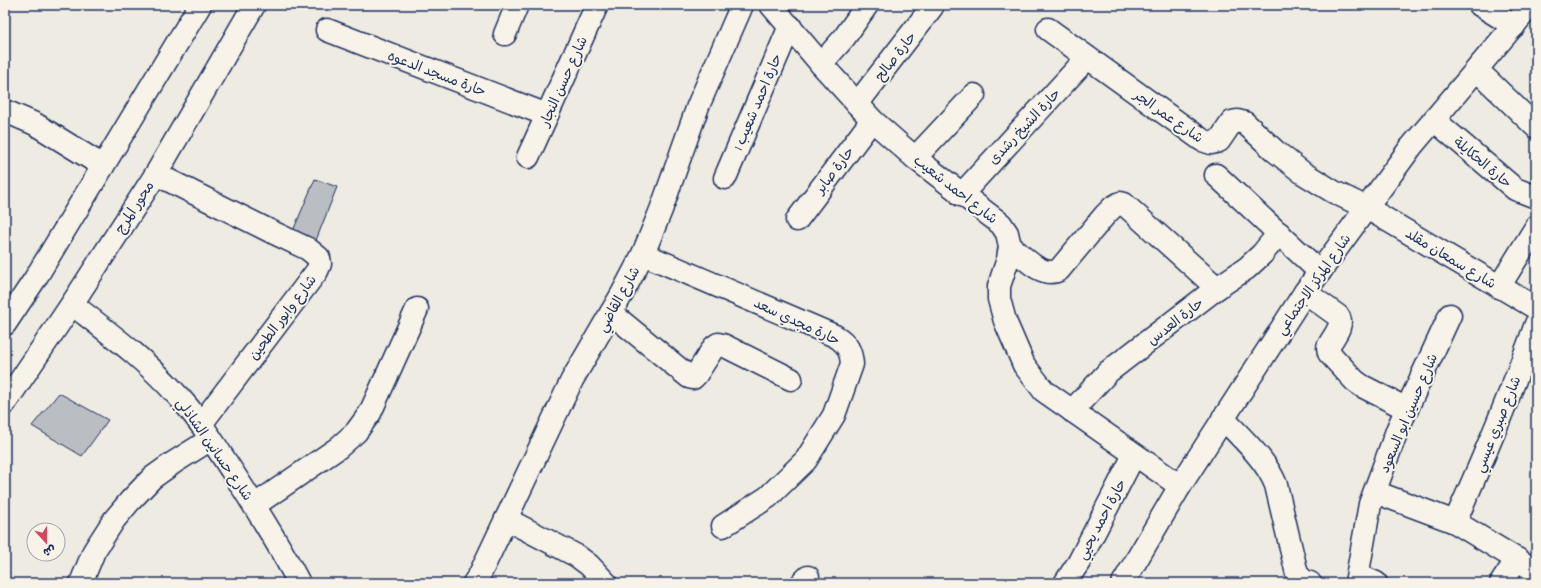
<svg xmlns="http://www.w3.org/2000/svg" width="1541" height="588" viewBox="0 0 1541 588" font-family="Dekko,'Playpen Sans Arabic',sans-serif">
<rect width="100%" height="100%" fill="#eeebe2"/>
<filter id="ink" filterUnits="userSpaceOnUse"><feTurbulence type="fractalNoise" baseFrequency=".025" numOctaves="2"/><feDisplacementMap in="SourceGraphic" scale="8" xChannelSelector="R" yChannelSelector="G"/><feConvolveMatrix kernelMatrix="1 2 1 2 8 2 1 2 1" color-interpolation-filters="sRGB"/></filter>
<g filter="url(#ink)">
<g fill="#babdc2" stroke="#1b2f5e">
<polygon points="315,179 337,187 313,248 290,238"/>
<polygon points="59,393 108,420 82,456 32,426"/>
</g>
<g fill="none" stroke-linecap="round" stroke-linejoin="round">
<g stroke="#1b2f5e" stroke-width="25">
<g id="street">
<polyline points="771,5 821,64 872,120 915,158 1001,224 1007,233 1010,246 1008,259 999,286 999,299 1005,321 1024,365 1044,391 1180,486"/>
<polyline points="1480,5 1514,26"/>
<polyline points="1048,29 1202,140 1211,143 1219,141 1232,122 1237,121 1245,123 1275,151 1303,173 1334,192 1367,208 1536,308"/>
<polyline points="327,30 547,115"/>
<polyline points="505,34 517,5"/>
<polyline points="821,64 844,38 867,5"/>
<polyline points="1477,70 1536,127"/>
<polyline points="857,104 932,7"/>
<polyline points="5,111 35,124 103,166"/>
<polyline points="1434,120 1515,189 1536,197"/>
<polyline points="528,157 597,5"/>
<polyline points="915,158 974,95"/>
<polyline points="156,174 270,231 308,249 319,258 320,264 317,271 201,424"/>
<polyline points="1216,175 1320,272"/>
<polyline points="725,178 790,26"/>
<polyline points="961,195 1087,58"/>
<polyline points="797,220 872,120"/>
<path d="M1010,246C1023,256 1042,279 1059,270L1105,215L1113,207L1120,203L1124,204L1217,288"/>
<path d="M643,254L835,336C847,343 851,351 852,364L834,415L806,460L768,497L723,526"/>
<polyline points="1499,287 1536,227"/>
<path d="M1305,292L1338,316C1345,325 1332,338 1328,347L1329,353L1355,381L1362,386L1407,409"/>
<path d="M72,304C109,333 146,360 177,395C199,418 215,445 232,471C256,508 279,544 299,583"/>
<polyline points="611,313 689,377 693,378 696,375 714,347 718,344 723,345 791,379"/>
<polyline points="1072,411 1108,372 1217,288 1247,268 1262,254 1279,233"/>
<path d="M1223,418C1241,438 1266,459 1276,485L1297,574L1304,581L1310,583"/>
<polyline points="1375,492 1455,522 1536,571"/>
<polyline points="255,505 338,448 356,432 370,413 417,309"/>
<polyline points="506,519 577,556 589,565 606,583"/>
<path d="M1455,522C1484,457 1512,391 1536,324"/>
<polyline points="1358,575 1376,583"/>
<polyline points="81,583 94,551 114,520 130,501 152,478 173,463 211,439"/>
<polyline points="474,583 479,576 572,380 622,294 643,254 661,210 698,106 742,5"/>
<polyline points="802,583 808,577"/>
<polyline points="1065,583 1079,562 1134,455"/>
<polyline points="1123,583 1180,486 1305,292 1411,147 1531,5"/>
<polyline points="1356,583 1370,504 1398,428 1450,315"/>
<polyline points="1501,583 1517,559"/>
</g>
</g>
<g stroke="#1b2f5e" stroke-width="25">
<g id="secondary">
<polyline points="5,324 35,279 200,5"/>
<polyline points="5,403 72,304 156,174 254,5"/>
</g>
</g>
<use href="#street" stroke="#f7f3e8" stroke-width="22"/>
<use href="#secondary" stroke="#f7f3e8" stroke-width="22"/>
</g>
</g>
<g text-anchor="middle" stroke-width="4" stroke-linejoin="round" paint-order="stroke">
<g font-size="14" fill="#1b2f5e" stroke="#f7f3e8">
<text transform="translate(895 56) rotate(-52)" y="5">حارة صالح</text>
<text transform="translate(437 73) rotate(21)" y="5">حارة مسجد الدعوه</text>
<text transform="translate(563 81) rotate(-66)" y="5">شارع حسن النجار</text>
<text transform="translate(757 102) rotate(-67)" y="5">حارة احمد شعيب 1</text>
<text transform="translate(1169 116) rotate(35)" y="5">شارع عمر الجر</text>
<text transform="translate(1024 126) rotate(-47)" y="5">حارة الشيخ رشدى</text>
<text transform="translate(1483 162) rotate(40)" y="5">حارة الحكايلة</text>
<text transform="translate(834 170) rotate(-53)" y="5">حارة صابر</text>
<text transform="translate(956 189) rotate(38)" y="5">شارع احمد شعيب</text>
<text transform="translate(134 207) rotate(-57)" y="5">محور المرج</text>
<text transform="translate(1451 258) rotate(31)" y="5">شارع سمعان مقلد</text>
<text transform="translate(1313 284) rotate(-55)" y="5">شارع المركز الاجتماعي</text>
<text transform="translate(618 299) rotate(-61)" y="5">شارع القاضي</text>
<text transform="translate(282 317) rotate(-53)" y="5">شارع وابور الطحين</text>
<text transform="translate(797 321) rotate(25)" y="5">حارة مجدي سعد</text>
<text transform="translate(1175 321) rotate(-38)" y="5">حارة العدس</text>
<text transform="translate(1408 413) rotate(-67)" y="5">شارع حسين ابو السعود</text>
<text transform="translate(1497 424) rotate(-68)" y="5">شارع صبري عيسي</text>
<text transform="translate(215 449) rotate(55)" y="5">شارع حسانين الشاذلي</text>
<text transform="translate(1101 519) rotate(-62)" y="5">حارة احمد يحيي</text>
</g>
</g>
<rect width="1541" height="588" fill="none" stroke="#f7f3e8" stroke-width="20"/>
<rect x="10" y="10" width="1521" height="568" fill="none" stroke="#1b2f5e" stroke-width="1.5" filter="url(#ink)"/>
<g transform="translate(46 542) rotate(159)"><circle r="19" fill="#f7f3e8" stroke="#9fa5b1"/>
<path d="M0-3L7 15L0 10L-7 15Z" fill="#d1495b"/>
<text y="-6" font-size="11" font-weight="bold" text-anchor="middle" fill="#1b2f5e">ش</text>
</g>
</svg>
